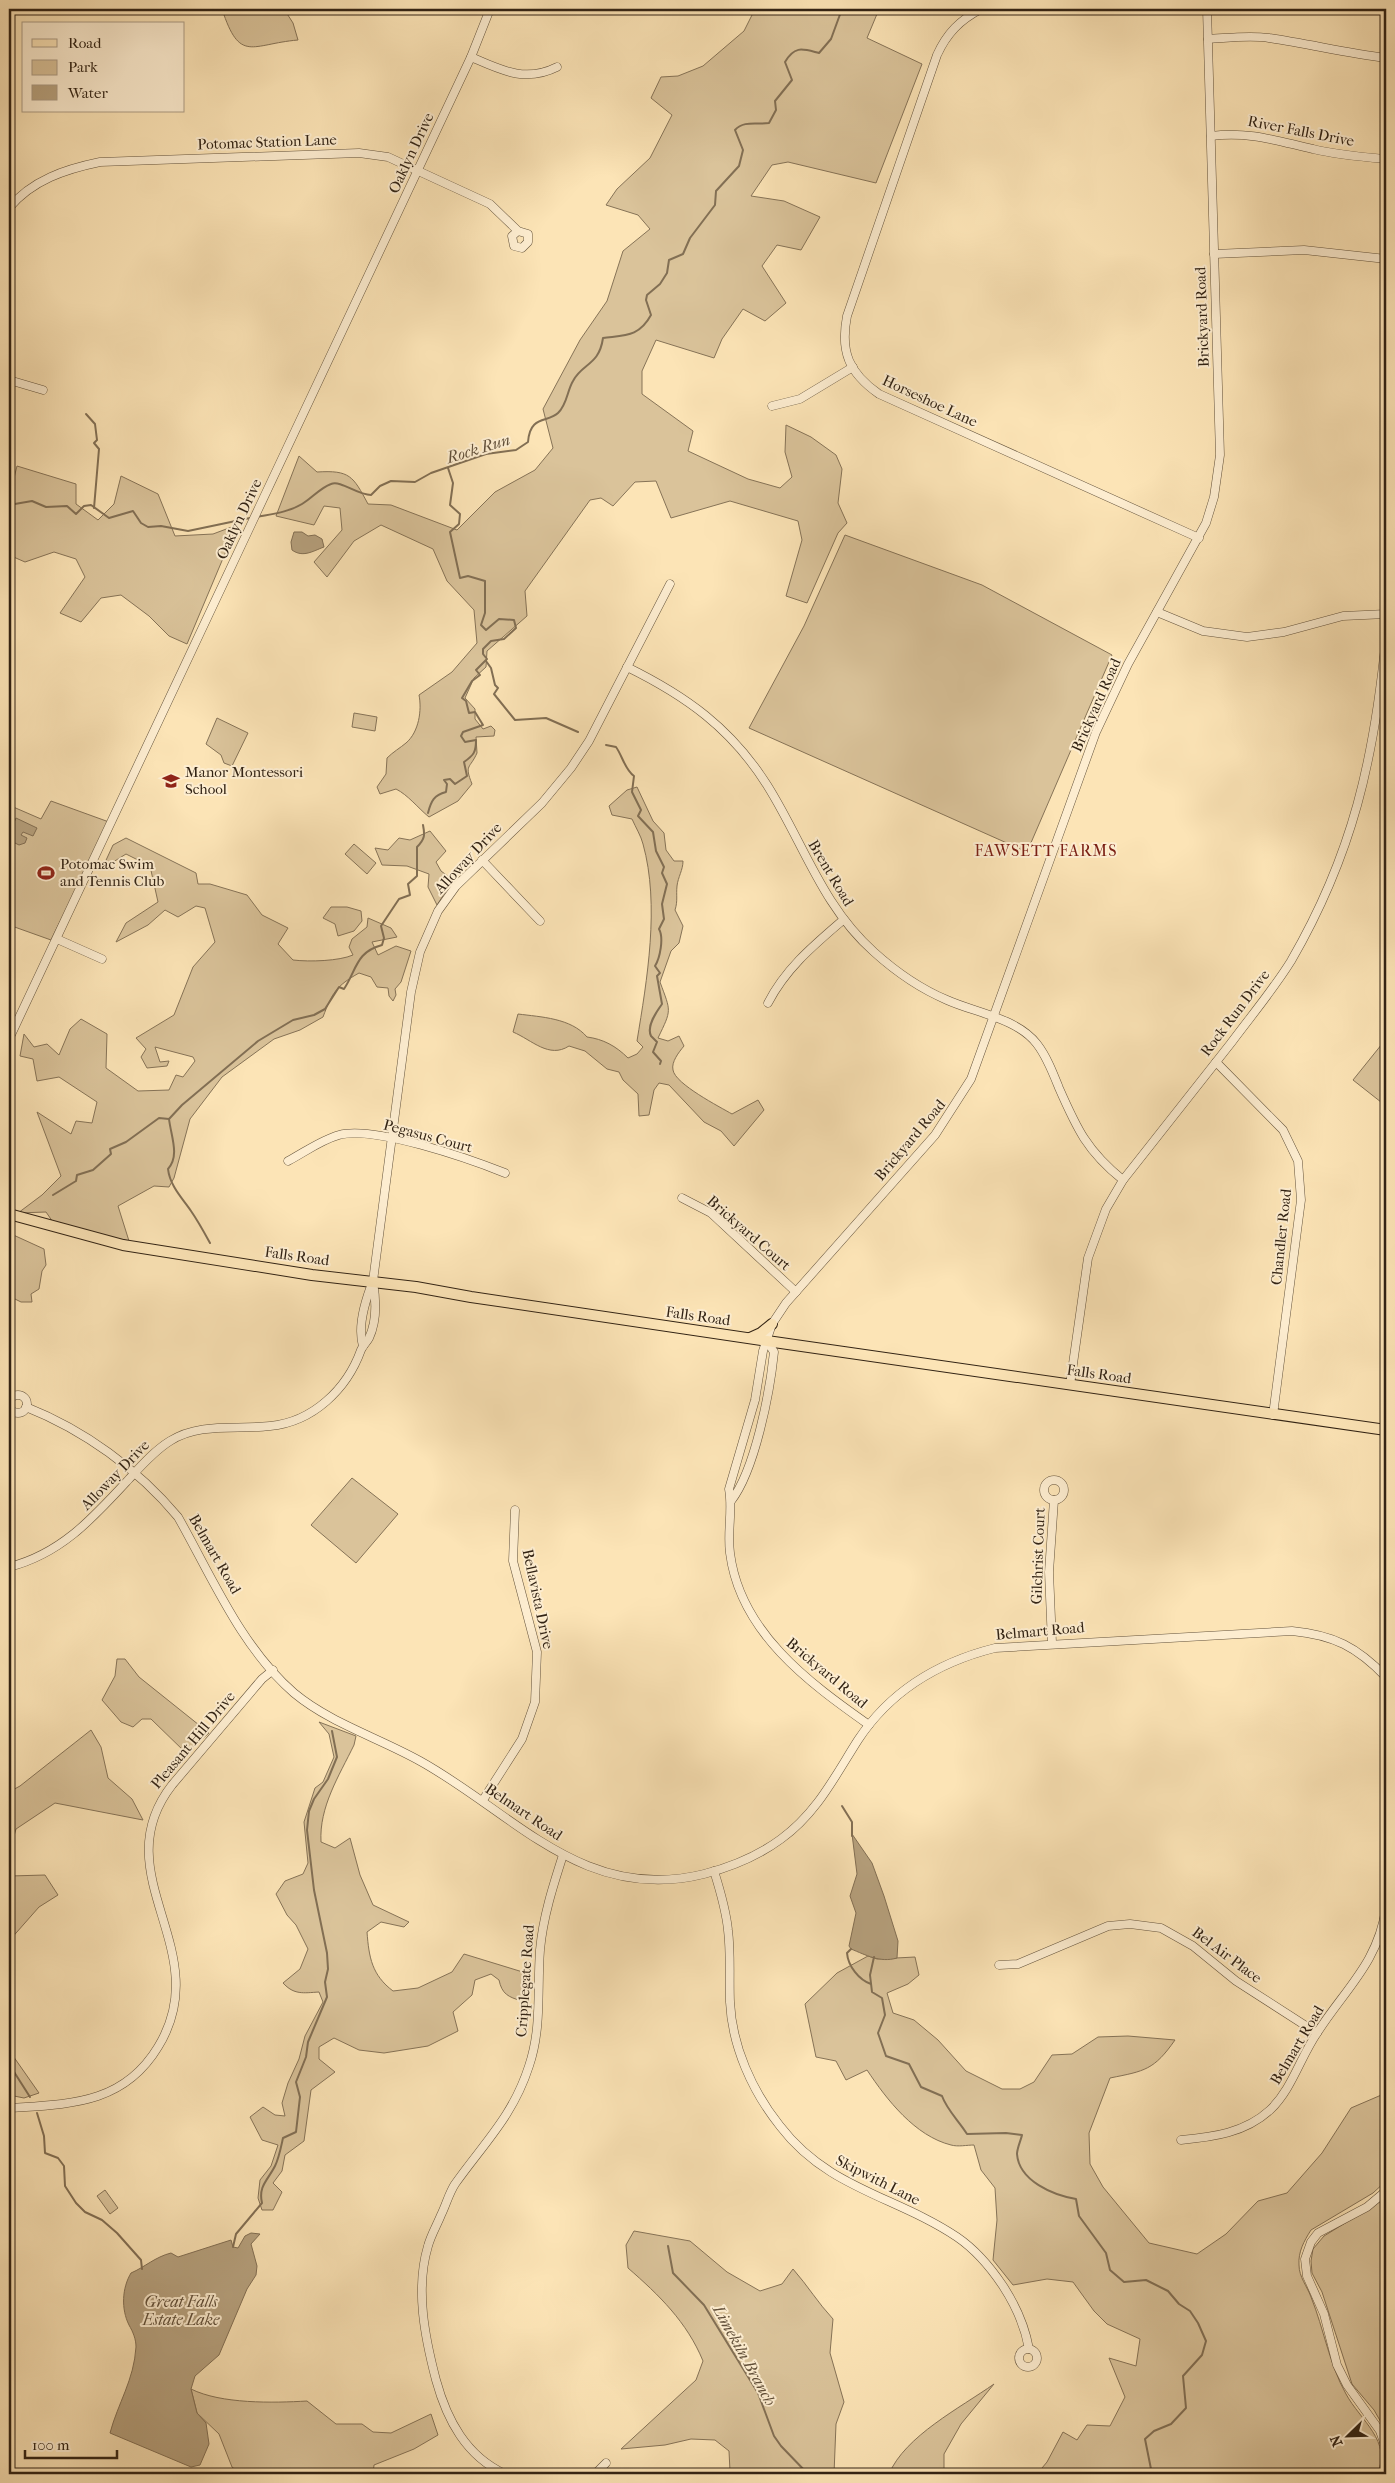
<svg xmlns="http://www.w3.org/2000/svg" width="1395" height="2483" viewBox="0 0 1395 2483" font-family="'IM FELL French Canon',serif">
<rect width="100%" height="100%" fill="#fce4b6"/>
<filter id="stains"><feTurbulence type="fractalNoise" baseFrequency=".004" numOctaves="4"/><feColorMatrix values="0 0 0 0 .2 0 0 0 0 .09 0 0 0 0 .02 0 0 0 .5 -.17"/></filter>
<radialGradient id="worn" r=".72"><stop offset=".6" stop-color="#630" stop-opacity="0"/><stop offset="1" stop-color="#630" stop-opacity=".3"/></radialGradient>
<g fill="#dac39a" stroke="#867357">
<path d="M222,9H284L293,23L298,40C251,44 240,64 222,9Z"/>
<path d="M755,9H884L877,14L867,38L922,64L876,183L788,162L772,165L751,196L784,201L820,217L801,250L777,245L762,266L786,303L765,321L743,309L722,339L714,358L656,340L642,371V394L693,431L688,451L748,479L780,488L792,477L785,452L786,425L811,437L836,455L842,469L838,503L847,523L838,533L807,603L786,596L802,540L798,521L730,501L671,518L656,481L635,482L613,506L601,498L590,500L525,591L527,616L487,651L486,667L474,678L465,698L475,709V719L483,729L491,726L495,730L494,736L476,737L477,753C470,769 464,764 472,784L458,801L429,817C418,808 408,795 396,789L380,794L377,787L386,774L387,758C393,752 400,748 406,743C419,732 422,710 419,695L452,672L477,643L474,610L447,581L433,549L381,525L354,541L327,577L314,562L342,530L340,508L324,506L314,525L276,516L299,456L317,472C350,470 353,476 368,504L391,505L457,530L495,492L535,470L553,448L543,409L580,340L607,301L623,251L650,229L638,215L606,205L617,189L650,158L672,115L651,98L661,77L678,76L703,66L744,31Z"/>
<polygon points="17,466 76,484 76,504 98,520 114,504 121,476 158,494 175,536 213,534 237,525 187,644 169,636 149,616 121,595 101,598 81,622 60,613 85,577 76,559 54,552 25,562 9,555 9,490 11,490"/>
<polygon points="845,535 982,585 1112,655 1027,852 749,728 804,626"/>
<polygon points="354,713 377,717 375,731 352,727"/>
<polygon points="217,718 248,733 232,766 224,763 221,755 206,744"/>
<path d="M637,787L653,821L664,833L666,850L674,861H683C683,870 678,877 677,886C676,895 678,901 675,910L683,926L679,943L671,951L660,982C671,1012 672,1009 658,1038L668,1041L679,1036L684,1046C679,1052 671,1062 673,1070C675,1084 720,1107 732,1114L758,1100L764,1110L734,1146L721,1131L704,1122L669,1085L659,1083L654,1090L649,1115L639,1116L638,1094L623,1080L619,1072L607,1069L585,1051L569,1046C549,1059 532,1040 513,1032L518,1014C541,1017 571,1018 587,1037C603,1039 616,1046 628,1058L637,1054L643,1047L637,1041C647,980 660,905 643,844C641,836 636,828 632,819L612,815L609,806L627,790Z"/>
<polygon points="51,801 109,822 51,940 9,925 9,808 11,806 41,819"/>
<polygon points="430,831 446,851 436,862 441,871 453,880 437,905 428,887 429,874 407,866 382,865 375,848 388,850 399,838 410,840"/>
<path d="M126,838L196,873L198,884H210L247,895L262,915L288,928L278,944L293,960C310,962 339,961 353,955L349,947L352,939L367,927L368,918L391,928L397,937L372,942L378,955L396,946L411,951L401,982L395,989L396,995L393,1001L389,996L388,988L377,987L371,977L359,973C336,986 332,993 323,1017L300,1030L274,1039L222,1077L190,1119L174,1178L169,1187L154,1186L118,1206L129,1241L55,1225L46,1212L18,1213L42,1195L61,1176L37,1112L71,1134L76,1121L92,1123L97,1102L59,1077L37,1081L33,1059L20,1056L24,1034L34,1047L47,1044L59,1055L70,1029L81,1019L107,1034L106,1068L138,1091L169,1090L176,1075L183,1077L195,1061L193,1057L155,1047L160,1062L169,1061L167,1066L147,1068L141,1057L146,1049L136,1038L174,1015L193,967L215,942L205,908L196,906L178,917L165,910L148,925L116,942L126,923L158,902L150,866L126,854L102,869L113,845Z"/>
<polygon points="354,844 376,863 367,874 345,854"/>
<polygon points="331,907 347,907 361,911 362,921 354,931 338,936 335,924 323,918"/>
<polygon points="1386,1039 1386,1106 1353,1080"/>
<polygon points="9,1233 44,1249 46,1265 42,1271 39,1289 31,1294 32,1302 21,1302 9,1296"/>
<polygon points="352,1478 398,1514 356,1563 311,1525"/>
<polygon points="117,1659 125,1659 139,1677 209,1733 186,1753 151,1719 142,1719 133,1727 121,1722 102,1700 115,1676"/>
<path d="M319,1722L356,1736L354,1745C339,1776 319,1807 321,1842L335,1848L350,1838L360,1875L373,1905L409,1922L404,1927L381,1922L367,1932C369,1958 372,1975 393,1991L418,1988L452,1972L464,1954L526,1973L522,2001C508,1997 502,1994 499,1980L491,1974L475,1980L472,1995L453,2012L458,2031L428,2046L384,2053L359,2050L334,2038L319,2047V2059L335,2072L311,2090L304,2141L285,2155L282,2171L273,2183L282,2192L273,2210H262L258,2198L260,2180L271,2166L278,2145L262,2140L250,2117L263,2107L275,2115L285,2116L282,2103L288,2083L299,2059L305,2036L323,2002L319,1992C303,1993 294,1995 283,1983L300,1969L308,1949L296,1925L287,1915L276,1894L285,1881L303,1874L308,1863L304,1822L315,1788L323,1782L334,1757L329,1734Z"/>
<polygon points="91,1730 101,1747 108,1778 132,1799 143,1820 55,1803 16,1829 9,1853 9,1792 20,1786"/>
<polygon points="9,1871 10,1876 45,1875 58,1895 39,1907 9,1941"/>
<path d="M868,1956L877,1959L915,1957L919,1975L908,1984L887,1993L893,2013L914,2020L938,2040L966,2071L1002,2089H1020L1034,2082L1052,2055L1072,2054L1098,2037L1128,2036L1175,2040C1154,2070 1145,2071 1110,2078L1089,2133L1090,2164L1103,2187L1149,2243L1197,2254L1226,2234L1258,2201L1287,2193L1322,2153L1351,2108L1386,2093V2181L1373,2193L1311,2230C1304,2241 1298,2252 1299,2265C1299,2277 1307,2286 1311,2297C1324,2329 1329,2364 1346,2394C1360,2420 1393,2442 1377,2474H1037L1047,2462L1063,2432L1077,2440L1087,2425L1110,2426L1125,2397L1109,2358L1136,2366L1140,2339L1107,2324L1094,2311L1073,2282L1047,2279L1013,2285L993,2260L997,2220L995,2188L981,2170L974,2145C967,2145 958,2147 951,2145C915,2136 887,2100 867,2070L846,2080L836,2061L816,2057L805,2004L837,1973Z"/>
<polygon points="9,2049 11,2053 39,2093 24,2098 9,2095"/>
<polygon points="105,2190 118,2208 110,2214 97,2196"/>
<polygon points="1386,2198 1386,2431 1374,2410 1352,2384 1322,2292 1312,2273 1311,2261 1313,2249 1324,2236"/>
<path d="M634,2231L690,2241L727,2272L760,2291L782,2284L793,2269C808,2286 818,2303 833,2319L830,2353L844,2402L836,2424L834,2474H727L730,2471L729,2451L715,2440L691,2439L665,2445L621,2449L696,2380L703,2361C687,2322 659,2295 628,2268L626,2245Z"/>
<path d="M994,2384L961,2424L944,2454V2474H889C905,2436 960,2408 994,2384Z"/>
<path d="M191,2389C221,2404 273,2403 307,2401L336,2424H362L373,2432L391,2433L431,2414L438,2435L414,2449L374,2465L373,2474H346L345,2471L339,2474H241L232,2467L219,2434L197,2413Z"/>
</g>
<g fill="#b7a27f" stroke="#826f54">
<path d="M294,532H302L308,536L315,535L322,539L324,547C313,551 303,558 292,550L291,542Z"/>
<polygon points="16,818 37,828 33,836 23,832 21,835 27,838 25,843 19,845 9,840 9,834"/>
<path d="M852,1834L872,1863L884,1896L898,1941L897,1958C880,1963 866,1955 851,1949L849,1946L856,1913L850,1896L857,1874Z"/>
<path d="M251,2233L260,2234L251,2244L257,2266L256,2275L247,2289L219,2355L195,2376L191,2389L197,2413L206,2423L209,2444L200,2465L191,2467L110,2433C118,2403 134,2380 136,2347C136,2339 133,2332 129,2325C121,2309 122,2288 131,2273C145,2267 155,2257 171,2253L178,2257L231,2240L233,2247L238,2248L245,2236Z"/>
</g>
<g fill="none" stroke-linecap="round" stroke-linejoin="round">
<g stroke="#826f54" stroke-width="2">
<polyline points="86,414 95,424 97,440 94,443 99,449 94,508"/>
<polyline points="9,505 32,501 46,507 67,506 76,514 84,506 91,505 109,518 133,511 141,523 148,527 161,526 188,531 250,518"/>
<path d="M257,517C272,514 289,512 302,504C312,498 320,488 331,484C341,480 357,495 371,495L380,486L391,481L415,482L431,473L486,454L516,450L528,442C530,415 547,423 558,413C567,405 567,391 573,381C582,363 599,366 603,338C625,335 639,337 651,315L646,300L647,295L660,284L667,273L669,260L683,254L690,238L715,205L716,191L739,166L743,150L735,130C744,120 757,125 769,123L776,110L775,101L792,80L785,62C795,45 803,49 819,53L831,39L842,9"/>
<polyline points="486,661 491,668 495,685 498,688 494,694 515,720 546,718 578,732"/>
<path d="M606,745L616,747C622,755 625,770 634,776L632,792L641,810L638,816L653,832L656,851L664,867L662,873L667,884L662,904L664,919L659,929C664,938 660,958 655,966L660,973L657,976L662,1004C657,1011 646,1026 651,1036C653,1038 655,1040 657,1042L653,1052L661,1061L660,1064"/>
<path d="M428,813C431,801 434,795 446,792L447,784L444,780L450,779L455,784L467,776L464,762C474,755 476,752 476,740L465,742L461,736L463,732L483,725L475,712L469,713L466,701L462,698L472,681L480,675L476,670L487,659L483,654V649L491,641L504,639L516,628L514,620L499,619L486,630L481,625L485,613V581L468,576L460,578L450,532L459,524L460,514L450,505L453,483L448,468"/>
<polyline points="53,1195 76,1181 77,1175 93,1170 111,1154 110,1149 126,1142 159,1118 169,1119"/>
<path d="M210,1243C204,1232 198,1221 191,1211C182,1198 170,1186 168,1169C180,1156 171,1136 169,1119L182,1105L258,1041L293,1020L314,1015L325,1009L339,987L344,989C357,969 356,952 382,945L384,938L381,926L399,899L410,895L408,884L417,876V847C425,839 425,835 423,825"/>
<polyline points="842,1806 852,1822 852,1836"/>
<path d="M851,1949L847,1953C848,1966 859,1980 871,1984"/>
<path d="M874,1957L870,1975L872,1992L882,1998L885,2015L878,2033L886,2056L909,2064L921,2087L942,2096C947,2110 959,2121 967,2134L1006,2133L1022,2135C1021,2140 1017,2148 1017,2154C1019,2181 1053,2195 1076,2199L1079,2216L1106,2253L1110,2270L1124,2282L1146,2280L1168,2291L1179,2304L1190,2311L1198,2323L1206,2341L1202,2355L1183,2376L1186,2408L1171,2424L1154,2431L1145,2439L1152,2474"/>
<polyline points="9,2064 30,2097"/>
<polyline points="37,2113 44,2136 45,2153 58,2158 64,2166 65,2186 76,2203 85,2212 102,2220 117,2233 141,2260 142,2269"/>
<polyline points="668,2246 673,2273 704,2305 758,2393 774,2436 781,2446 808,2474"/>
<path d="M233,2247L236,2234L262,2203C258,2186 268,2180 275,2166C279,2158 281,2147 283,2138L296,2132L300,2097L296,2082L306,2057L308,2042L327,1997L325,1982L328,1969L327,1953L314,1890L307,1830L309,1811L314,1799L328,1779L337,1757L332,1731"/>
</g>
<g stroke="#64533c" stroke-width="9">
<g id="minor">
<path d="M981,9C960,20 947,33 937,55L847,316C840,352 849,373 879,394L1199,538"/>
<path d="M1208,39C1228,38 1249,35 1269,38C1309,44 1347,53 1386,58"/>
<path d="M471,57C501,70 525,83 557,67"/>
<path d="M1211,136C1249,131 1277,141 1313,149C1337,155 1362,157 1386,159"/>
<path d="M9,208C32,180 66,169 100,162L359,153L388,157L490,204L518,231L528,234V242L522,248L514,246L512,236L518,231"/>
<polyline points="1214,254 1304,250 1386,259"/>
<polyline points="9,380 43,390"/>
<polyline points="772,406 800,399 853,367"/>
<polyline points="1157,612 1203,631 1247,637 1284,632 1343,616 1386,614"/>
<path d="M627,667C686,696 731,728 767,785C803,842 822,906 874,952C895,971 921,989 947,1000C976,1013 1017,1018 1037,1044C1047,1057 1053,1073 1059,1088C1077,1129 1087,1151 1123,1180"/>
<polyline points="482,860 540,921"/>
<polyline points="57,939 102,959"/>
<path d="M768,1003C786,968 814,945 843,920"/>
<polyline points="9,1039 471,57 490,9"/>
<polyline points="1216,1062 1283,1130 1298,1161 1301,1200 1273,1415"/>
<path d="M288,1161C305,1152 321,1140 339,1135C373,1125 470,1159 505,1173"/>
<polyline points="682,1198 711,1213 796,1292"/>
<path d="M363,1346C357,1326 365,1301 373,1281L411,992L420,952L438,911L456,886L542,803L571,768L589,741L670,584"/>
<path d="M1070,1385L1088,1258L1106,1209L1123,1180C1159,1134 1195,1089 1231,1043C1251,1016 1273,990 1291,961C1353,854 1374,759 1386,638"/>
<circle cx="18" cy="1404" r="9"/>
<path d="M26,1407C84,1430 138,1469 178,1517C212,1577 241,1647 294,1693C330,1723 379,1738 420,1761C514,1813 584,1904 704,1874C731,1867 758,1856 781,1839C817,1813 835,1776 858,1740C891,1690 939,1662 995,1648L1292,1631C1334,1635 1357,1647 1386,1677"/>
<circle cx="1054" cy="1490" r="10"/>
<path d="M731,1501C755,1470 770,1392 774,1352L767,1341"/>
<path d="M9,1567C61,1554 93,1518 129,1479C141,1466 154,1451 170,1441C200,1422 236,1430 270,1426C313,1422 347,1389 361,1350C363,1345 367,1342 369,1338C377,1321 376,1299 373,1282"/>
<polyline points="1052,1643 1049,1572 1054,1500"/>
<path d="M869,1725C808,1682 740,1632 730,1553C727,1531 733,1510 729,1489L755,1400L763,1351L772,1324L786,1303L935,1135L971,1079L1096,732L1128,664L1206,523L1214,497L1220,455L1207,9"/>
<polyline points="483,1800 522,1739 535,1702 537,1652 513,1561 515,1510"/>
<path d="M714,1871C720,1890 726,1910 728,1930C731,1954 729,1978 730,2002C732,2046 752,2091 780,2126C828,2189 896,2196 957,2237C976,2250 991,2268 1003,2286C1016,2306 1025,2326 1029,2349"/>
<polyline points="999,1965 1018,1964 1108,1926 1130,1924 1161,1928 1193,1946 1236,1981 1317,2033"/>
<path d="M9,2108C68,2104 123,2105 158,2047C218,1950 102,1875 172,1785L262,1679L273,1670"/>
<path d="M1181,2140C1213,2137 1245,2133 1270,2110C1292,2089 1300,2058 1317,2033C1345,1989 1378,1963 1386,1908"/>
<polyline points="1386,2191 1367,2207 1318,2233 1311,2242 1305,2259 1307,2276 1324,2314 1337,2365 1347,2385 1380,2431 1386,2448"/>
<circle cx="1028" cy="2358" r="9"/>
<path d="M505,2474C466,2456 447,2420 436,2380C425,2338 415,2289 428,2246C431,2235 437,2225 441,2215C446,2205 449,2193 455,2184C484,2143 513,2116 529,2066C542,2028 537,1990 540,1950C543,1917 553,1886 563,1855"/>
<polyline points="595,2474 606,2463"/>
<polyline points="1383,2474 1386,2464"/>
</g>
</g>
<g stroke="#322314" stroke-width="12">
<g id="major">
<polyline points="9,1214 123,1245 312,1275 416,1287 471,1297 767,1341 1386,1430"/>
<polyline points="750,1338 761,1333 772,1324"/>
</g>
</g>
<use href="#minor" stroke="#fdedd0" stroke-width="8"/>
<use href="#major" stroke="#fce4b6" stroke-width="10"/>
</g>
<defs>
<g id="school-bare" transform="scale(1.35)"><path d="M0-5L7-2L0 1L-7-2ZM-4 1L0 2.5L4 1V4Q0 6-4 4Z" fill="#8f2418" stroke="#fdedd0" stroke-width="2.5" paint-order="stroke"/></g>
<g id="stadium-bare" transform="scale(1.35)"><path d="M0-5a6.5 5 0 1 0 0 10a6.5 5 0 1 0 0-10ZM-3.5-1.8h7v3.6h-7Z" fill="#8f2418" stroke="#fdedd0" stroke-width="2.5" paint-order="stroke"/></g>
</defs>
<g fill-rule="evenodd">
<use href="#school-bare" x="171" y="781"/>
<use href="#stadium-bare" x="46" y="873"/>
</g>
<g text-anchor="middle" stroke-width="4" stroke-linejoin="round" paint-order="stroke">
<g font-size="15" fill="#322314" stroke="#fdedd0">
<text transform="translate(1301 131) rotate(11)" y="5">River Falls Drive</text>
<text transform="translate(267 142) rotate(-2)" y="5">Potomac Station Lane</text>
<text transform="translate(411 153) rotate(-65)" y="5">Oaklyn Drive</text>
<text transform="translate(1202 317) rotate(-92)" y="5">Brickyard Road</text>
<text transform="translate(930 401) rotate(25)" y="5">Horseshoe Lane</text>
<text transform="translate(239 519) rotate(-65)" y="5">Oaklyn Drive</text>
<text transform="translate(1096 705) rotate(-66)" y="5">Brickyard Road</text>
<text transform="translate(468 858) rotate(-47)" y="5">Alloway Drive</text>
<text transform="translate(831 873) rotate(59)" y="5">Brent Road</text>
<text transform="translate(1235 1013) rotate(-53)" y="5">Rock Run Drive</text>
<text transform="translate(428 1136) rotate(15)" y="5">Pegasus Court</text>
<text transform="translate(910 1140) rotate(-50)" y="5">Brickyard Road</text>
<text transform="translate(749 1233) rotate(41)" y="5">Brickyard Court</text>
<text transform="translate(1281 1237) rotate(-84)" y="5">Chandler Road</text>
<text transform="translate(297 1256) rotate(8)" y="5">Falls Road</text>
<text transform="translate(698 1316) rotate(8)" y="5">Falls Road</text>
<text transform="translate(1099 1374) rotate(8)" y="5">Falls Road</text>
<text transform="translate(115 1475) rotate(-46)" y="5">Alloway Drive</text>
<text transform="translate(215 1554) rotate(60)" y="5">Belmart Road</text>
<text transform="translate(1038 1556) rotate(-88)" y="5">Gilchrist Court</text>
<text transform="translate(538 1599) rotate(78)" y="5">Bellavista Drive</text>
<text transform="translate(1040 1631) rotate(-5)" y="5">Belmart Road</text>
<text transform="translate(827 1673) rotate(40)" y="5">Brickyard Road</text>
<text transform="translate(193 1740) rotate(-50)" y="5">Pleasant Hill Drive</text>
<text transform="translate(524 1812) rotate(34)" y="5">Belmart Road</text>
<text transform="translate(1227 1955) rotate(37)" y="5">Bel Air Place</text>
<text transform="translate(525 1981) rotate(-86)" y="5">Cripplegate Road</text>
<text transform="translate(1297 2045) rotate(-59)" y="5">Belmart Road</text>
<text transform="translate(878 2180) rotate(27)" y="5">Skipwith Lane</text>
</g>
<g font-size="15" fill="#322314" stroke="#fdedd0" text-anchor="start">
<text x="185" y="777">Manor Montessori<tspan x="185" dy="17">School</tspan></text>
<text x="60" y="869">Potomac Swim<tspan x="60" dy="17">and Tennis Club</tspan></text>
</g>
<g font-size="16" font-style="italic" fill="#614f39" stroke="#fdedd0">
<text transform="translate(478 448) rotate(-17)" y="6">Rock Run</text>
<text x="181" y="2307">Great Falls<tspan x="181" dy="18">Estate Lake</tspan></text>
<text transform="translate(745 2355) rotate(61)" y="6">Limekiln Branch</text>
</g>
<g font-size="16" letter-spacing="1" fill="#7a1f14" stroke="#fdedd0">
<text x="1046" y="856">FAWSETT FARMS</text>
</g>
</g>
<rect width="1395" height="2483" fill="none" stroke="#fce4b6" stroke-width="30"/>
<rect x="10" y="10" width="1375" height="2463" fill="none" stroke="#322314" stroke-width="2.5"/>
<rect x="15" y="15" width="1365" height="2453" fill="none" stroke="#322314"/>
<rect x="22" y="22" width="162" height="90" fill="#fdedd0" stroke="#ac9c85"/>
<rect x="32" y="39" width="25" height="8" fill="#fce4b6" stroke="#ac9c85"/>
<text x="68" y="48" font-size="15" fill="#322314">Road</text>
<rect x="32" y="60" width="25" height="15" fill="#dac39a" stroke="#ac9c85"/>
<text x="68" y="72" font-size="15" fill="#322314">Park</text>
<rect x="32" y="85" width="25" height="15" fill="#b7a27f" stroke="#ac9c85"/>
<text x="68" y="98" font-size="15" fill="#322314">Water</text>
<g transform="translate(1348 2436) rotate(247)" stroke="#fdedd0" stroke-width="4" paint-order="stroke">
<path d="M0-4L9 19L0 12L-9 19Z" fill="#322314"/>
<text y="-8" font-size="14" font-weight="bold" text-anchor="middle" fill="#322314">N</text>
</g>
<path d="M25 2450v8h92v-8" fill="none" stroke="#322314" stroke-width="2.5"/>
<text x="32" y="2450" font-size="15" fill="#322314" stroke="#fdedd0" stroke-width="4" paint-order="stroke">100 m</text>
<rect width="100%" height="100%" filter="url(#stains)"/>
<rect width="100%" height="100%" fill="url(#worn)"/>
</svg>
